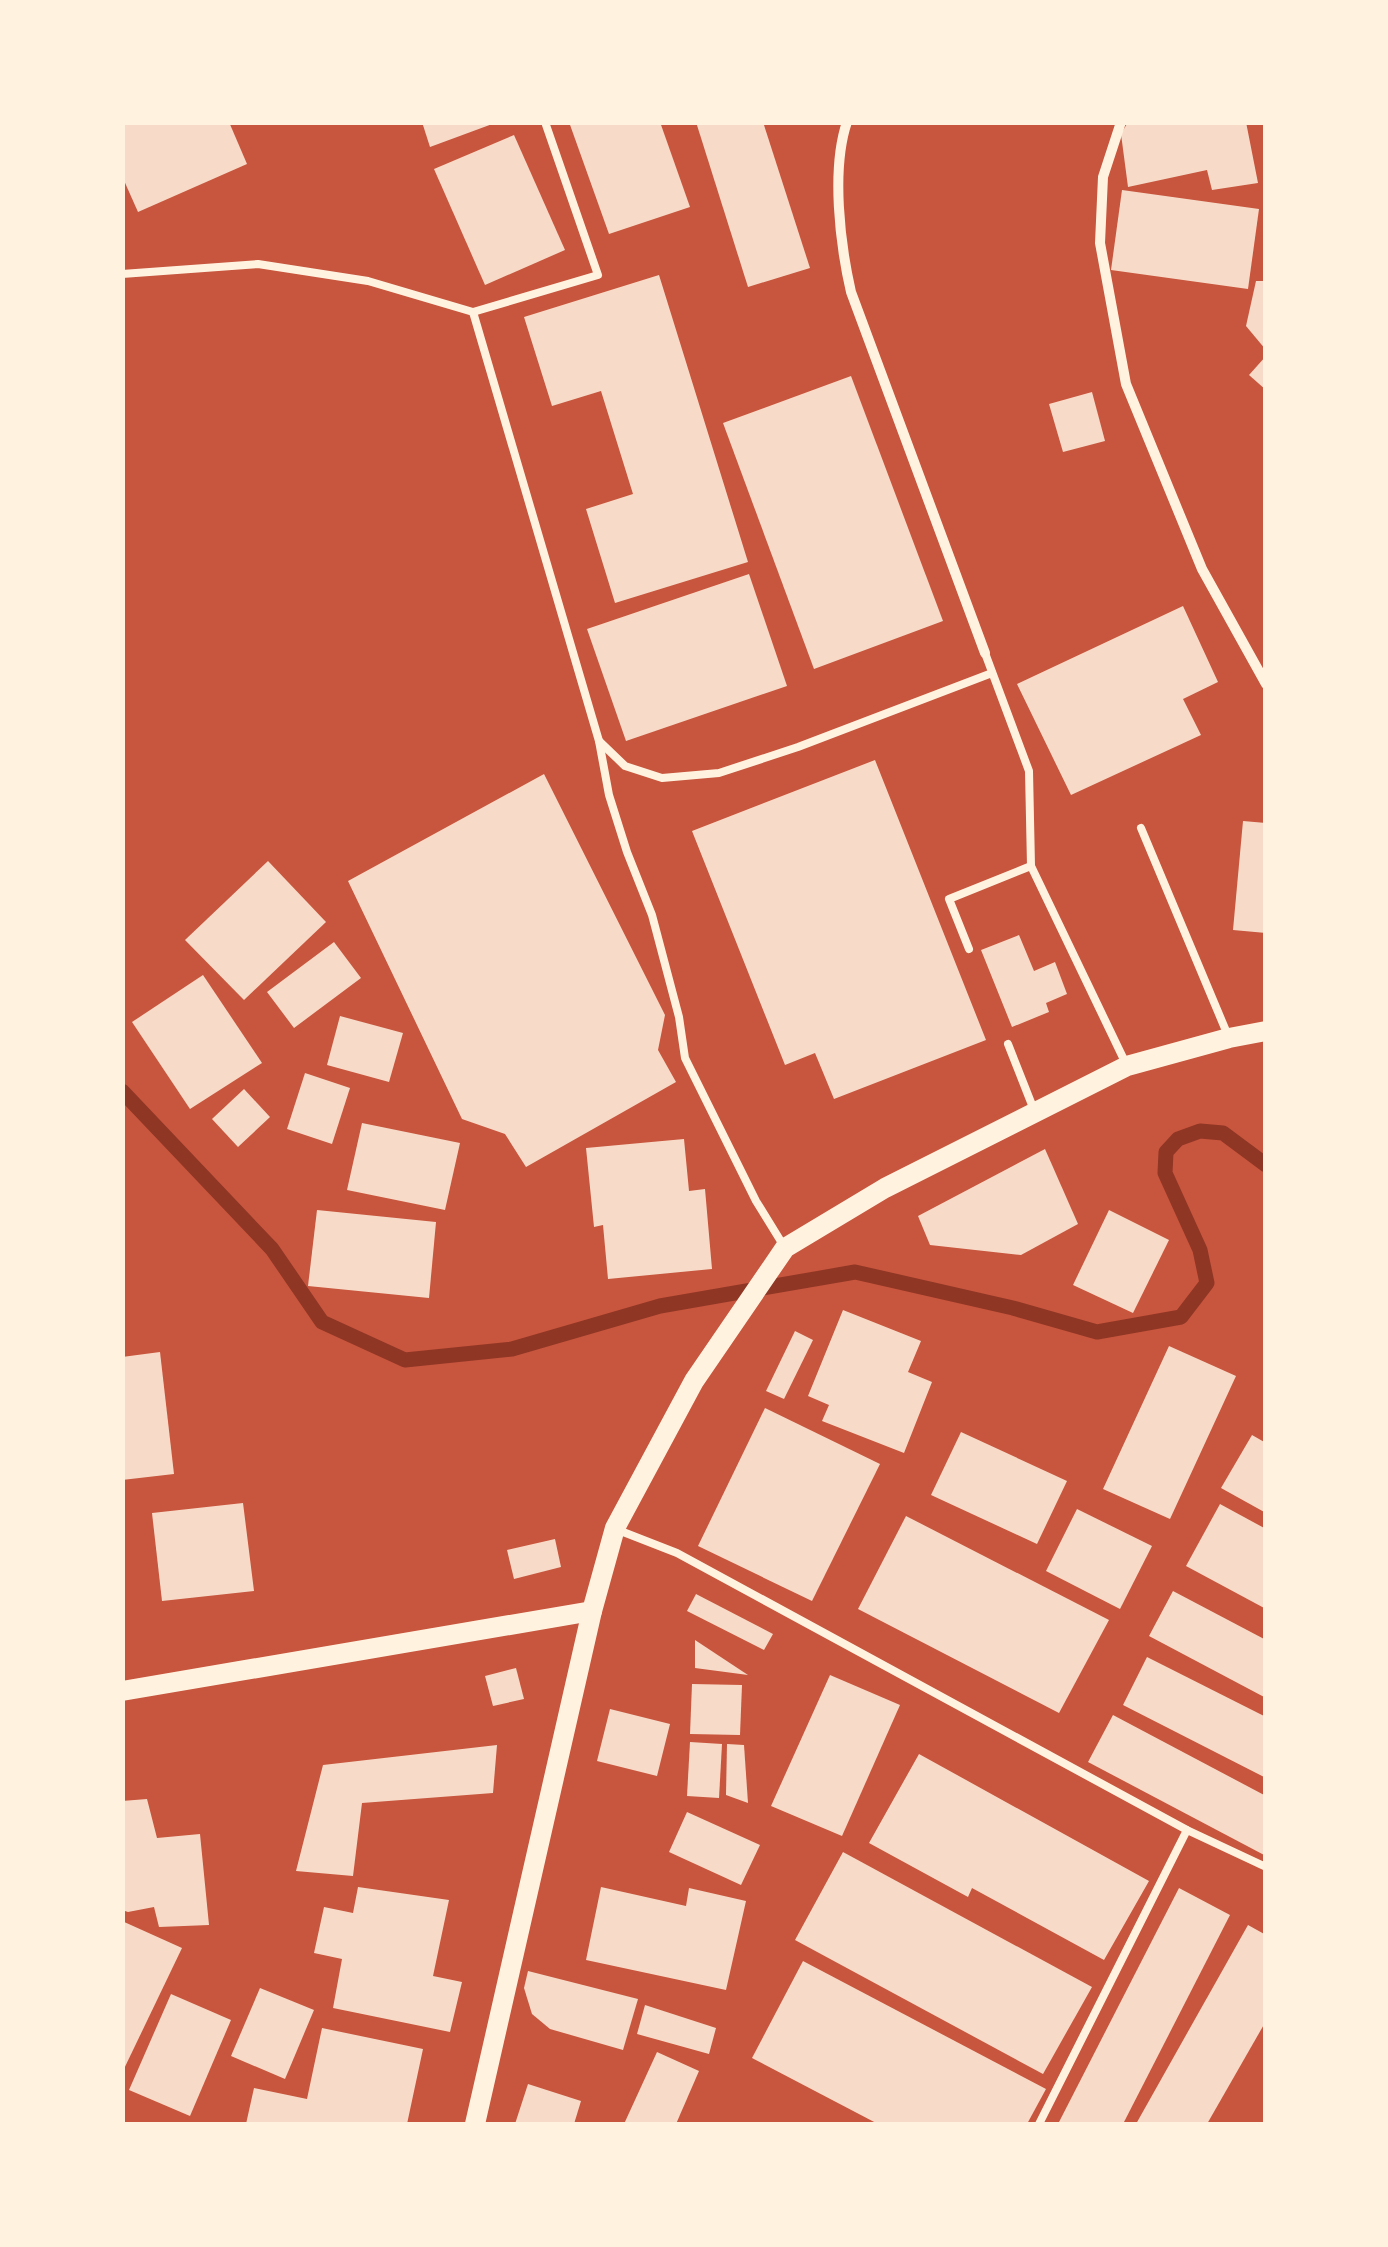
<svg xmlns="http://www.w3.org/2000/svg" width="1388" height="2247" viewBox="0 0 1388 2247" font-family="Lato,sans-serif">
<rect width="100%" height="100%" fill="#c8553d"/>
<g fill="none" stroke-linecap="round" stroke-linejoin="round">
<polyline stroke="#8f3625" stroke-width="15" points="122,1091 272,1249 322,1322 405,1360 512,1349 660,1306 855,1272 1013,1308 1097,1332 1181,1317 1207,1283 1200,1250 1165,1173 1166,1152 1178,1139 1200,1131 1223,1133 1266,1165"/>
</g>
<g fill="#f7dbc8">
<polygon points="129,122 229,122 247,164 138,212 122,176 122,125"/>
<polygon points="422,122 495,122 495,123 430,147"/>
<polygon points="569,122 660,122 690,207 609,234"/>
<polygon points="696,122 763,122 810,268 748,287"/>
<polygon points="1128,122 1246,122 1258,183 1212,190 1207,170 1128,187 1121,134"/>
<polygon points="514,135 565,250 485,285 434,169"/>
<polygon points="1122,190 1259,209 1248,289 1111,270"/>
<polygon points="659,275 748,562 615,603 586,509 633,494 601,391 552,406 524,317"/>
<polygon points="1256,281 1266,281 1266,350 1246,326"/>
<polygon points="1266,356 1266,390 1249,375"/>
<polygon points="851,376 943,621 814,669 723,423"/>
<polygon points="1092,392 1105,441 1063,452 1049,404"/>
<polygon points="749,574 787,686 626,741 587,629"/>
<polygon points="1183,606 1218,682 1183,699 1201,735 1071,795 1017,684"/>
<polygon points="875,760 986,1040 834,1099 815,1053 785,1065 692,831"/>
<polygon points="544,774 665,1015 658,1050 676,1082 526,1167 505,1134 462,1119 348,881"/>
<polygon points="1243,821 1266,823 1266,933 1233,930"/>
<polygon points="268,861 326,922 244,1000 185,940"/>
<polygon points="1019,935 1034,971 1055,962 1067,994 1046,1003 1049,1012 1012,1027 981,950"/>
<polygon points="334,942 361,978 294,1028 267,992"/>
<polygon points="203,975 262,1063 190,1109 132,1022"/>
<polygon points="340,1016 403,1033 389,1082 327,1065"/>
<polygon points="305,1073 350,1088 332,1144 287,1129"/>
<polygon points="244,1089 270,1117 238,1147 212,1119"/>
<polygon points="362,1123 460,1143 445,1210 347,1190"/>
<polygon points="684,1139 689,1191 705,1189 712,1269 608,1279 603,1225 594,1227 586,1148"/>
<polygon points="1045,1149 1078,1224 1021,1255 930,1245 918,1216"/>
<polygon points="317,1210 436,1222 429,1298 308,1286"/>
<polygon points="1109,1210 1169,1240 1133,1313 1073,1285"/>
<polygon points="843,1310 921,1341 908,1372 932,1382 904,1453 822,1421 829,1405 808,1396"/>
<polygon points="795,1331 813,1340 784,1399 766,1391"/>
<polygon points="1169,1346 1236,1376 1170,1519 1103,1489"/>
<polygon points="160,1352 174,1474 122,1480 122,1357"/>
<polygon points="765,1408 880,1464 812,1601 698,1546"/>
<polygon points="961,1432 1067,1481 1037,1544 931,1495"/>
<polygon points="1252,1435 1266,1443 1266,1513 1221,1488"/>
<polygon points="243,1503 254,1591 162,1601 152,1513"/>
<polygon points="1220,1504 1266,1529 1266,1609 1186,1566"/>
<polygon points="1077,1509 1152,1546 1120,1609 1046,1571"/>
<polygon points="906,1516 1109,1620 1059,1713 858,1609"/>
<polygon points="555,1539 561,1567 514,1579 507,1550"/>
<polygon points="1173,1591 1266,1640 1266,1698 1149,1636"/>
<polygon points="696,1594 773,1634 764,1650 687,1611"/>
<polygon points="695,1640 748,1675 695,1668"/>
<polygon points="1147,1657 1266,1717 1266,1778 1123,1705"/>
<polygon points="516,1668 524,1699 493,1706 485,1676"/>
<polygon points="830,1675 900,1705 842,1836 771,1806"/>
<polygon points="692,1684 742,1685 740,1735 690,1734"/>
<polygon points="610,1709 670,1724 657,1776 597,1761"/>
<polygon points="1113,1715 1266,1796 1266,1856 1088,1762"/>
<polygon points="690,1742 722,1744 719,1798 687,1796"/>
<polygon points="727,1744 744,1745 748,1803 726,1795"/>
<polygon points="497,1745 493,1793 362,1803 353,1876 296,1871 323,1765"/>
<polygon points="919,1754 1149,1881 1104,1960 972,1888 968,1897 869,1843"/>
<polygon points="147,1799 157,1838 200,1834 209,1925 159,1927 154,1907 128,1912 122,1910 122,1801"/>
<polygon points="687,1812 760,1845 741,1885 669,1852"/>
<polygon points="843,1852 1092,1987 1043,2074 795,1940"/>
<polygon points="358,1887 449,1900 433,1976 462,1982 450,2032 333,2008 342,1959 314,1953 324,1907 353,1913"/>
<polygon points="601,1887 686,1906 689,1888 746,1901 726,1990 586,1960"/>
<polygon points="1179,1888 1230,1915 1123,2124 1058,2124"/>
<polygon points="122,1921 182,1948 122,2073"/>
<polygon points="1248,1925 1266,1935 1266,2021 1207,2124 1136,2124"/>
<polygon points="803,1961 1046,2089 1027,2124 878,2124 752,2058"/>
<polygon points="528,1971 638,1999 623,2050 550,2029 532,2014 524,1988"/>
<polygon points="260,1988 314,2010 285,2079 231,2056"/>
<polygon points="171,1994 231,2020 190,2116 129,2090"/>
<polygon points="645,2005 716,2028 709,2054 637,2034"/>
<polygon points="322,2028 423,2049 407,2124 246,2124 254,2088 307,2099"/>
<polygon points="657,2052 699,2071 676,2124 624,2124"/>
<polygon points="528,2084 581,2101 574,2124 515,2124"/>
</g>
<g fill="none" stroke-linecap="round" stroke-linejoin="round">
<g stroke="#fff3e0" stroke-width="8">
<polyline points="545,122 598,275 473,312 599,741 625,766 662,778 719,773 798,747 992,673"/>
<polyline points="122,274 258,264 368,281 473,312"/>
<polyline points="985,653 1029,771 1031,866 1127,1066"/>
<polyline points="599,741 609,795 627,852 652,915 679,1017 685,1058 756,1201 785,1248"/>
<polyline points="1141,828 1229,1038"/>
<polyline points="969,949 949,899 1031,866"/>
<polyline points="1008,1044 1034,1110"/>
<polyline points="618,1530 677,1553 1187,1830 1266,1867"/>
<polyline points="1039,2124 1187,1830"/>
</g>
<g stroke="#fff3e0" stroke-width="10">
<path d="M847,122C831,169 840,244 851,292L985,653"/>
<polyline points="1121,122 1103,177 1100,243 1126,384 1202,569 1266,684"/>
</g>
<g stroke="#fff3e0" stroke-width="20">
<polyline points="122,1691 592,1611"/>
<polyline points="475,2124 592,1611 615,1528 694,1381 785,1248 885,1188 1127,1066 1229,1038 1266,1031"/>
</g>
</g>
<rect width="1388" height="2247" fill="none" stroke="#fff3e0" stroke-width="250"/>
</svg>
